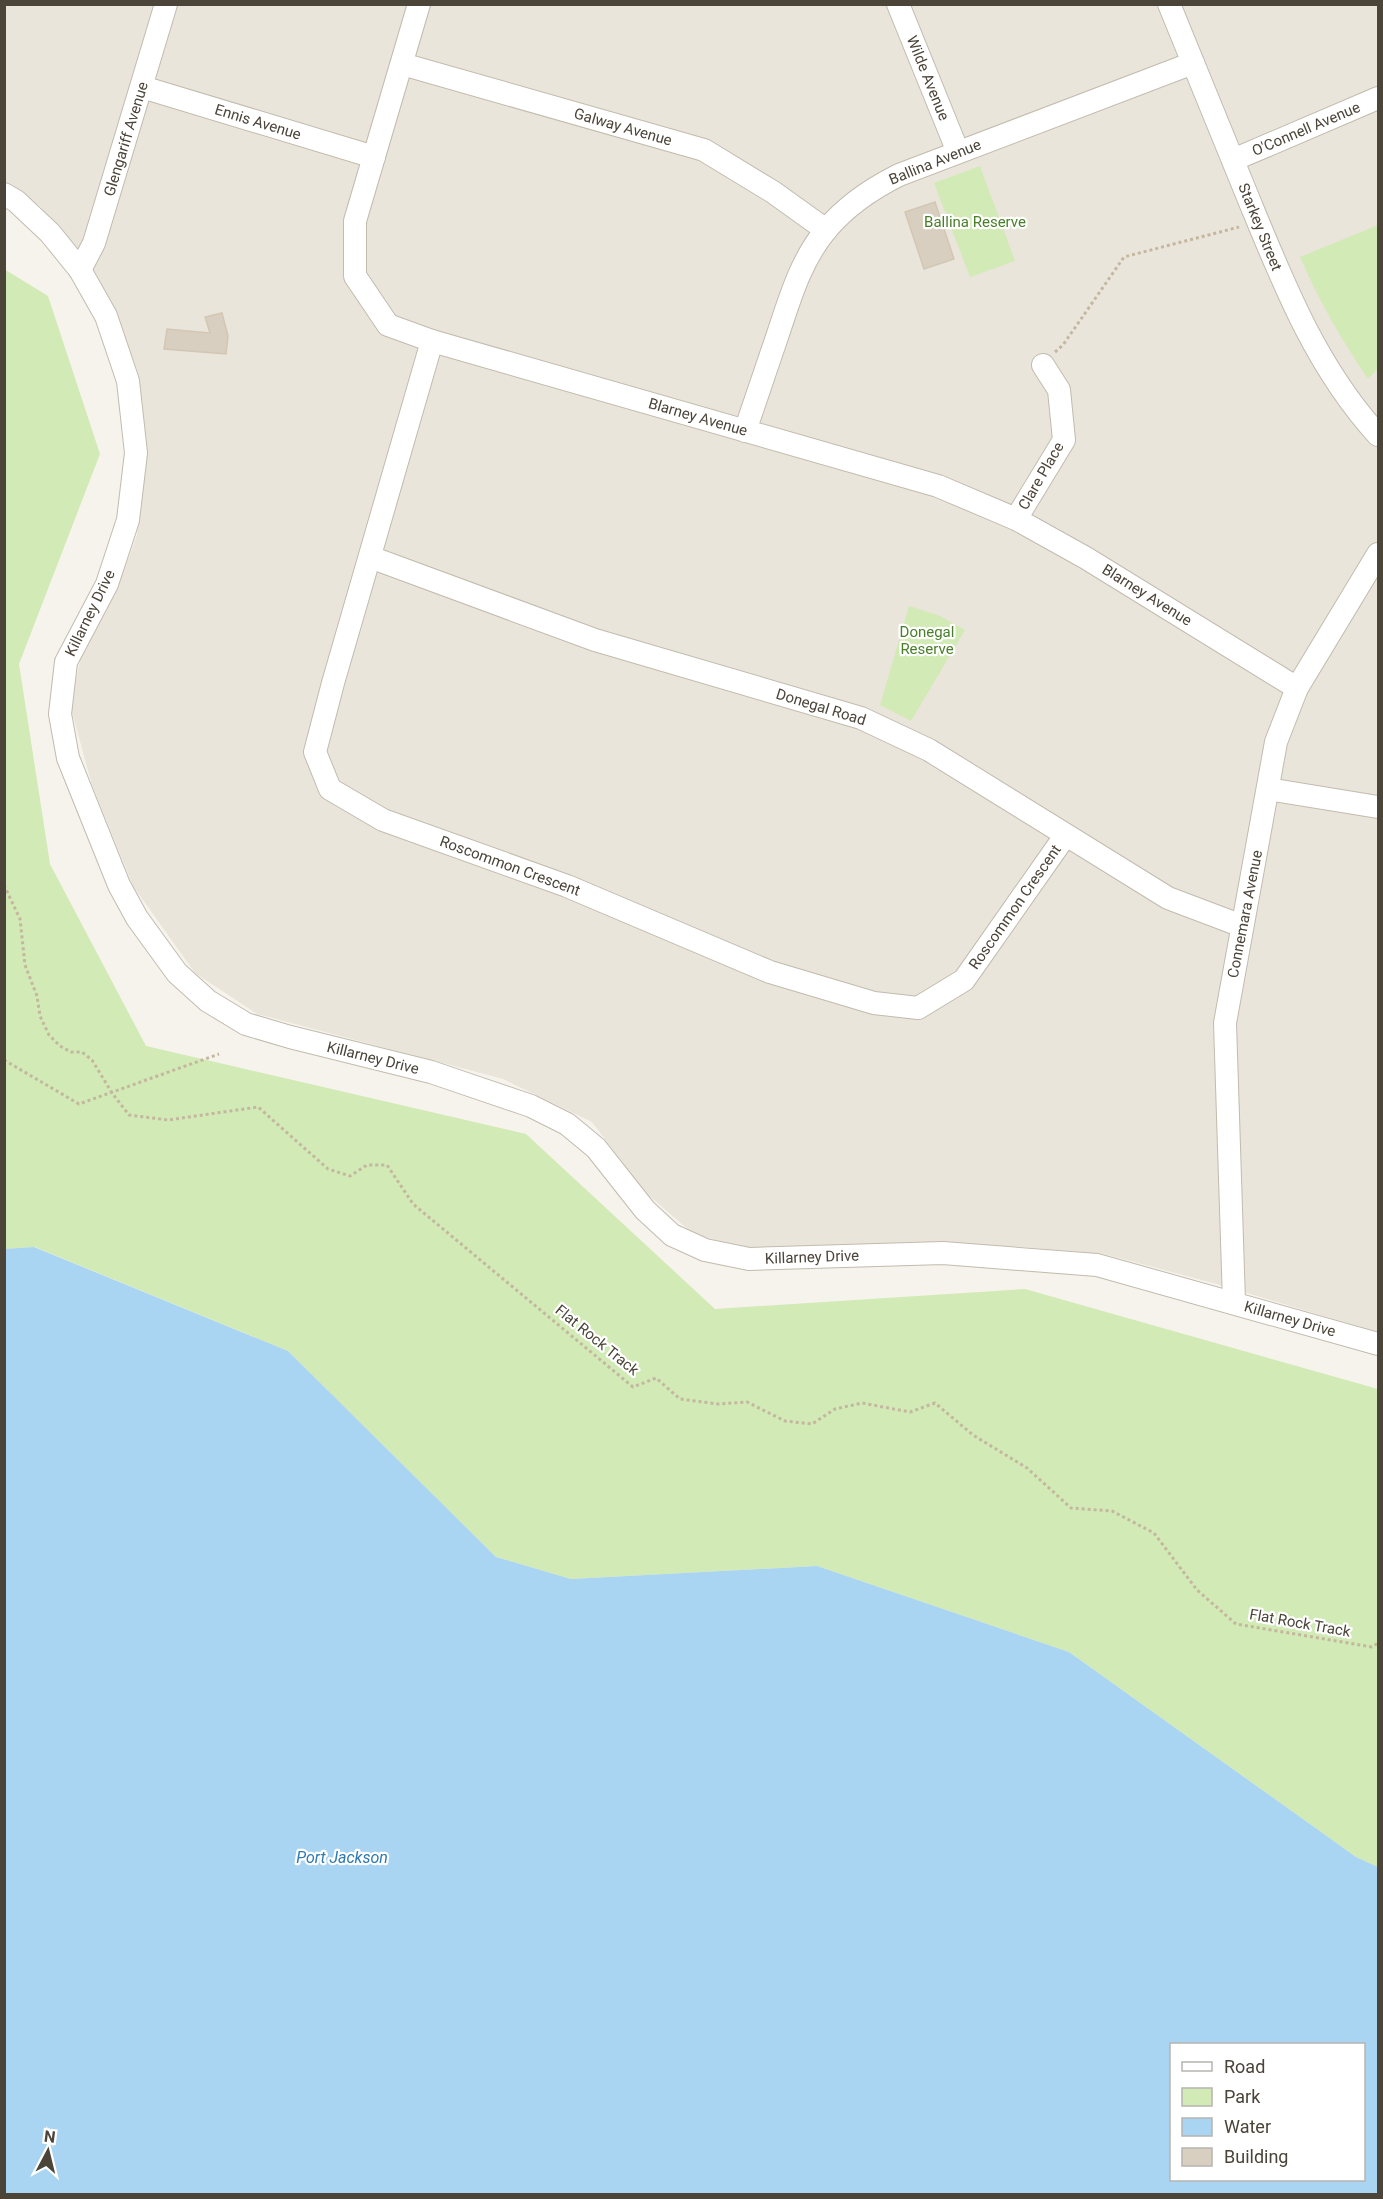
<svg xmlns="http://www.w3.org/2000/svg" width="1383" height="2199" viewBox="0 0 1383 2199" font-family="Roboto,sans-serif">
<rect width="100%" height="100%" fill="#f6f3ec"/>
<polygon fill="#eae5da" points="4,5 1378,5 1378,1332 1213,1283 1104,1254 1009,1246 889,1245 742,1249 691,1232 645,1192 592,1122 503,1079 257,1014 195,973 133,886 92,785 70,705 83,648 115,594 137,535 145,434 137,369 104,290 40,206 5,185"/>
<g fill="#d2eab5">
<polygon points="980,166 1015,261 970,277 934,183"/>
<path d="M1378,225V368L1368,379C1341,339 1319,301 1300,257Z"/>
<polygon points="4,269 48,296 100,454 19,664 50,864 146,1046 526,1134 715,1309 1025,1289 1378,1389 1378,1867 1356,1857 1069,1652 817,1566 571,1579 496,1557 288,1351 35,1247 5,1249"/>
<polygon points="909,606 940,616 965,630 911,721 880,705"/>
</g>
<path fill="#a9d4f2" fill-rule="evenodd" d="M34,1247L288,1351L496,1557L571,1579L817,1566L1069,1652L1356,1857L1378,1867V2194H5L4,1249ZM1172,2044H1364V2180H1172Z"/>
<g fill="#d8cfc1" stroke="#d3c7b4" stroke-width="1.5">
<polygon points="935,202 954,259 924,269 905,212"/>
<polygon points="222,313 228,336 226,354 164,349 167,329 210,333 205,317"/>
</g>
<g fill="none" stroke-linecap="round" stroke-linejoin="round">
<g stroke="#c2bbae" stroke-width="24">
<g id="minor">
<polyline points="419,4 355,221 355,276 388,325 432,341 938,486 1016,519 1086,558 1297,688"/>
<polyline points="898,4 958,152"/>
<path d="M1169,4C1195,68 1221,132 1247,195C1282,280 1315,366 1378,435"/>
<polyline points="402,64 704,150 773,192 826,230"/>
<polyline points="142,87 374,157"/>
<polyline points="1233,160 1378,98"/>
<polyline points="4,194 16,201 50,233 80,270 106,316 128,381 136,453 128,520 107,584 66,662 60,714 68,758 119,885 137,918 177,973 208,1001 246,1024 290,1037 431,1072 531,1106 567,1124 596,1148 645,1210 672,1235 705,1250 749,1259 943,1253 1097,1265 1378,1344"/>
<polyline points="80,270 94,243 166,4"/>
<polyline points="432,341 333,683 315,752 330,789 383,820 567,886 770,972 874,1003 918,1008 964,980 1065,836"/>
<path d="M745,431C756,398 767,366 778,334C790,298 801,260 826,230C846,206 871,189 899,175L1193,63"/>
<polyline points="1016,519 1064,440 1059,390 1043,365"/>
<polyline points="370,557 595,640 861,718 929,750 1168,898 1242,926"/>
<polyline points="1268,789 1378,807"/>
<polyline points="1234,1302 1225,1023 1276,742 1297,688 1378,554"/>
</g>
</g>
<g stroke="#c4b79f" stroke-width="3" stroke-dasharray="3 3" stroke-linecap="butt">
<polyline points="1055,352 1063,345 1124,257 1239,227"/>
<polyline points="4,885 20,919 25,965 37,996 40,1016 49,1035 60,1046 71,1052 82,1052 92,1060 112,1093 129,1115 168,1120 258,1107 328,1169 350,1176 367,1165 387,1165 413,1204 633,1387 656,1378 680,1399 718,1404 747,1402 785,1421 812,1424 835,1409 862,1403 910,1412 935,1403 973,1435 1027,1468 1071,1508 1112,1511 1154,1533 1197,1590 1236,1624 1372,1647 1378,1643"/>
<polyline points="4,1060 79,1104 219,1054"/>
</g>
<use href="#minor" stroke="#fff" stroke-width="22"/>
</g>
<g text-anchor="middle" stroke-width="4.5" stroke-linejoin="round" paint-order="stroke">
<g font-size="15" fill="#4b4439" stroke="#fff">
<text transform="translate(928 78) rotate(68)" y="5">Wilde Avenue</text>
<text transform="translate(258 122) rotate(17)" y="5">Ennis Avenue</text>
<text transform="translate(623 127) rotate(16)" y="5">Galway Avenue</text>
<text transform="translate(1306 129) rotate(-23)" y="5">O'Connell Avenue</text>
<text transform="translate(126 139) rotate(-73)" y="5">Glengariff Avenue</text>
<text transform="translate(935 162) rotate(-22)" y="5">Ballina Avenue</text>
<text transform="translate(1260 227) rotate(68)" y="5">Starkey Street</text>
<text transform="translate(698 417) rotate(16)" y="5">Blarney Avenue</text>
<text transform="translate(1041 476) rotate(-60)" y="5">Clare Place</text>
<text transform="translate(1147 595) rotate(32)" y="5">Blarney Avenue</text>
<text transform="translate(90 613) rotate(-64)" y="5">Killarney Drive</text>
<text transform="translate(821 707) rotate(17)" y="5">Donegal Road</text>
<text transform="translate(510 866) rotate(20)" y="5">Roscommon Crescent</text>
<text transform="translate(1015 907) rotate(-55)" y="5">Roscommon Crescent</text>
<text transform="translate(1245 914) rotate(-79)" y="5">Connemara Avenue</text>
<text transform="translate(373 1058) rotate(14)" y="5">Killarney Drive</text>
<text transform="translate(812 1257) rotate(-2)" y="5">Killarney Drive</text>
<text transform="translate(1290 1319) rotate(16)" y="5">Killarney Drive</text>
<text transform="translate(597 1340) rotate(39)" y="5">Flat Rock Track</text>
<text transform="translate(1300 1623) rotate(10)" y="5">Flat Rock Track</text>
</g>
<g font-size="15" fill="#4a7f2a" stroke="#fff">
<text x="975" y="227">Ballina Reserve</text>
<text x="927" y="637">Donegal<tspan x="927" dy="17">Reserve</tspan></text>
</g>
<g font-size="16" font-style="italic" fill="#2e7ab2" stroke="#fff">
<text x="342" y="1863">Port Jackson</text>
</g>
</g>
<rect width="1383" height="2199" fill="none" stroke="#4b4439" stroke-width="12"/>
<rect x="1170" y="2043" width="195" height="138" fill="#ffffff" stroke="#b7b4b0" stroke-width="1.5"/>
<rect x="1182" y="2062" width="30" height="9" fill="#ffffff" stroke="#b7b4b0" stroke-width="1.5"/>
<text x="1224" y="2073" font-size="18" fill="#4b4439">Road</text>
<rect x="1182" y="2088" width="30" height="18" fill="#d2eab5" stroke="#b7b4b0" stroke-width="1.5"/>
<text x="1224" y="2103" font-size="18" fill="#4b4439">Park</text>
<rect x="1182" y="2118" width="30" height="18" fill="#a9d4f2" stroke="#b7b4b0" stroke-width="1.5"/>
<text x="1224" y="2133" font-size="18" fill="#4b4439">Water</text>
<rect x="1182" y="2148" width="30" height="18" fill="#d8cfc1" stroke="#b7b4b0" stroke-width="1.5"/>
<text x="1224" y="2163" font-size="18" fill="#4b4439">Building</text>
<g transform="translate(48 2151) rotate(7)" stroke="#ffffff" stroke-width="4.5" paint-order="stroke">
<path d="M0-4.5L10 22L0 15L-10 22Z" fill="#4b4439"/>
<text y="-9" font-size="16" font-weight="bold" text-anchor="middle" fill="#4b4439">N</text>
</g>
</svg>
